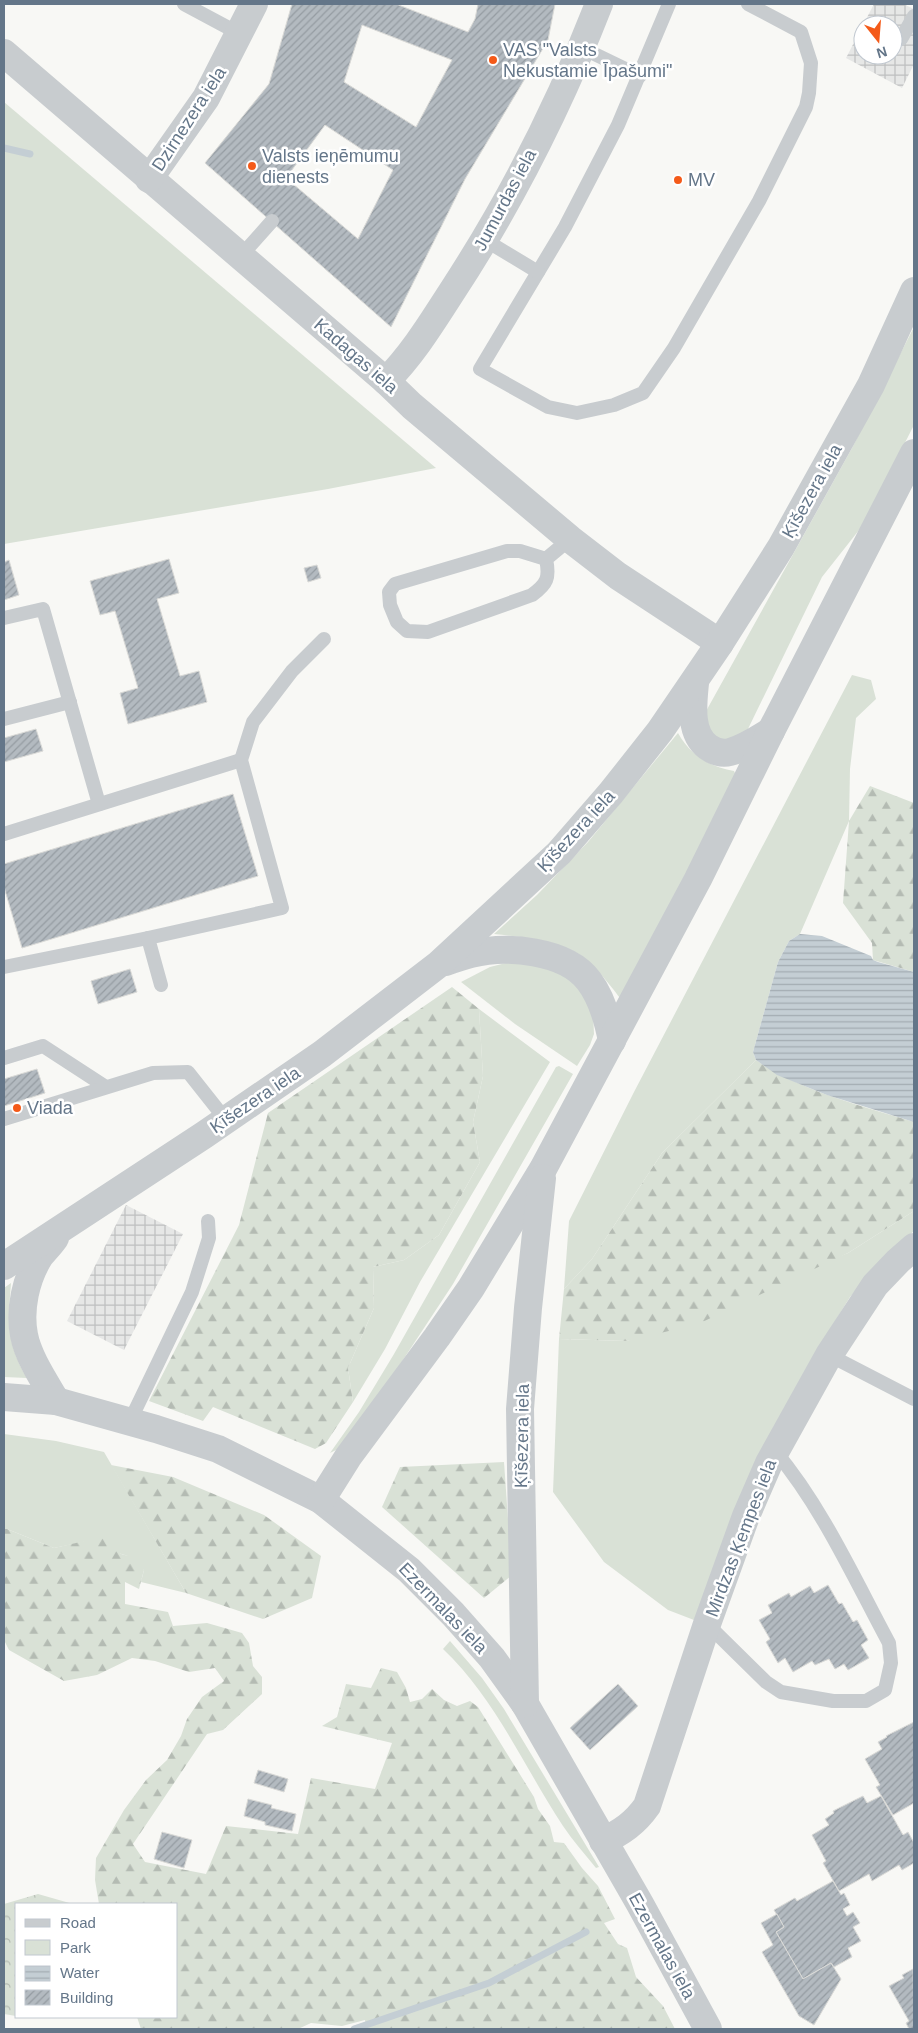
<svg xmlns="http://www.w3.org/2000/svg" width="918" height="2033" viewBox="0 0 918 2033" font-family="Arial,sans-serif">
<defs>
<pattern id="industrial-grid" width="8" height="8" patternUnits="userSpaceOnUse" patternTransform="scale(1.25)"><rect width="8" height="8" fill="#e6e7e6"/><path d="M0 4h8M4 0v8" fill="none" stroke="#bec0c0"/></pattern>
<pattern id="forest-firs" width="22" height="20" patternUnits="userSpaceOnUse" patternTransform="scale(1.25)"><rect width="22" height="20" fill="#d9e1d6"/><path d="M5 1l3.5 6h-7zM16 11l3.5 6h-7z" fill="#b4bbb3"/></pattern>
<pattern id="park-crowns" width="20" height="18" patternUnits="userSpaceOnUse" patternTransform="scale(1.25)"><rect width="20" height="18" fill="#d9e1d6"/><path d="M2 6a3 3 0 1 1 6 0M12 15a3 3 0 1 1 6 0" fill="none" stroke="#b4bbb3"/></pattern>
<pattern id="water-rules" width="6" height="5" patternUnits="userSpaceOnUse" patternTransform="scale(1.25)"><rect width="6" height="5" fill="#c4ced4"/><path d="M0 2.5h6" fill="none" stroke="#a3acb2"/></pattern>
<pattern id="building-hatch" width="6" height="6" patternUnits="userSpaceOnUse" patternTransform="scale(1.25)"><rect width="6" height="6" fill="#b3bac0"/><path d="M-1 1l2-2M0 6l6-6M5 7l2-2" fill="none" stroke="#959ca2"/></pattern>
</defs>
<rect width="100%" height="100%" fill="#f8f8f5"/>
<g fill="url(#industrial-grid)">
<polygon points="874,4 903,4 914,9 914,64 902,88 846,58 863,25 863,55 893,55 893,25 863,25"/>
<polygon points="126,1205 183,1234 124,1350 67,1321"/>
</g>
<g fill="#d9e1d6">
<polygon points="4,102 436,468 328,489 4,544"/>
<path d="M914,327V425L863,525L822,577L747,731L739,738L722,741C710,733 706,727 705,713L852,448Z"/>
<polygon points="852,675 871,680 876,699 856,718 850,769 849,821 800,934 789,941 778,962 753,1052 756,1060 662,1153 592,1259 564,1289 569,1221 634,1092"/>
<path d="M678,733C690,755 710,767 734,771L736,775L625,995L620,998C610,985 591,960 577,953C551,939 522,937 494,934L537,895L588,842Z"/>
<polygon points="514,961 551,967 579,984 593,1013 594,1034 590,1045 577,1066 515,1024 461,982 490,967"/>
<polygon points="479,1009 550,1062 420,1282 385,1349 353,1402 348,1368 374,1308 373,1267 404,1260 439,1235 480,1162 473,1122 483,1076"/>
<polygon points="559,1066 573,1074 453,1284 366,1416 338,1449 330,1453 359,1412 394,1354 556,1067"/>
<polygon points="914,1211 914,1231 881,1262 850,1297 813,1357 694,1620 668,1610 604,1562 553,1492 559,1339 627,1341 848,1253"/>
<path d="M11,1283C8,1323 6,1342 27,1378L4,1377V1288Z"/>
<polygon points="4,1434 56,1441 104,1452 186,1593 141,1582 144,1570 128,1556 115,1552 102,1538 54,1548 7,1529 4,1529"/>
<path d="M450,1641L482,1678L504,1709L599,1867L596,1868C585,1854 573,1841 563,1826C524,1767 495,1698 443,1649Z"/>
</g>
<g fill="url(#forest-firs)">
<polygon points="870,786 914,803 914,972 873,960 872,943 843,903 849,821"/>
<polygon points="452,987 479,1009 483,1076 473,1122 480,1162 439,1235 404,1260 373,1267 374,1308 348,1368 353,1402 326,1443 315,1449 213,1407 203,1421 149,1401 239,1225 268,1113"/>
<path d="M756,1060C803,1092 860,1105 914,1122V1211L848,1253L698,1324L627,1341L559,1339L564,1289L592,1259L662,1153Z"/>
<polygon points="504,1462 512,1575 484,1598 382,1507 400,1467"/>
<polygon points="111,1465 173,1477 264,1515 321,1556 312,1598 263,1619 186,1593"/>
<path d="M4,1529H7L54,1548L102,1537C113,1549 120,1558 136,1555L144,1570L139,1589L125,1582V1604L168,1612L173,1626L207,1623L242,1633L249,1643L253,1666L262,1677V1694L223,1730L207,1734L133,1844L145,1862L206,1874L226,1826L298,1834L311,1778L375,1789L392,1743L322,1726L337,1717L346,1684L371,1688L381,1668L397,1672L406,1688L410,1702L422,1699L432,1689L444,1700L457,1706L470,1701L478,1707L534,1797L538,1809L550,1826L554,1842L564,1843L582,1868L598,1886L615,1919L604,1923L618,1944L627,1948L636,1977L663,2006L675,2029H366L365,2020L342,2026L311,2023L298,2029H141L137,2017H176V1904H99L95,1880L96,1858L124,1810L146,1780L167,1760L181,1736L187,1719L202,1697L224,1681L215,1668L189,1672L155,1661L132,1658L97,1675L64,1681L9,1650L4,1640Z"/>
</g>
<polygon fill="url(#park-crowns)" points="38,1894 73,1904 16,1904 16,2016 4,2014 4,1904"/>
<polygon fill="url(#water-rules)" points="800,934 822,936 871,956 873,960 878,962 914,972 914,1122 827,1095 777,1075 756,1060 753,1052 778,962 789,941"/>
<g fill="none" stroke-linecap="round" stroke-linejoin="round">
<g stroke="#c4ced4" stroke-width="7">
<polyline points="4,148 30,154"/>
<polyline points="354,2029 489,1983 586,1932"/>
</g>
</g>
<g fill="url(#building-hatch)" stroke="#dadad7" fill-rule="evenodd">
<path d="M292,4H396L468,32L475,19L478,4H555L548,40L465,179L391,327L205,163L269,84ZM362,25L452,60L416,127L344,82ZM325,125L393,170L358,239L286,178Z"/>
<polygon points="169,559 179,593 157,599 180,676 199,671 207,702 128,724 120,693 138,688 115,611 100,615 90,581"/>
<polygon points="9,560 19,595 4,600 4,562"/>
<polygon points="317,565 321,578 308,582 304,568"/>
<polygon points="36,729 43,751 4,762 4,738"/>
<polygon points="233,794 258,876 22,948 4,887 4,864"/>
<polygon points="130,969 137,992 98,1004 91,981"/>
<polygon points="37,1069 45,1093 4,1106 4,1079"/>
<polygon points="828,1585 839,1604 842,1603 853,1622 857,1620 868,1640 861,1645 869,1658 848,1670 844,1664 835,1669 829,1659 815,1665 812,1661 793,1672 785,1658 778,1663 766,1642 770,1639 759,1620 772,1613 768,1605 789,1593 791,1597 810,1586 814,1593"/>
<polygon points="618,1684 638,1706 590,1750 570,1728"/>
<polygon points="914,1722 914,1803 893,1815 876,1787 880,1785 865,1759 882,1749 878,1742 887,1737 886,1736"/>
<polygon points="258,1770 288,1779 284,1792 254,1783"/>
<polygon points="863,1796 867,1803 881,1796 903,1835 908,1832 914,1843 914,1863 902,1870 899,1865 872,1881 869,1874 839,1891 823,1863 826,1861 812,1835 829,1825 825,1819 834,1813 833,1811"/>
<polygon points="248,1799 272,1805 271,1808 296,1814 292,1831 265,1825 265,1822 244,1816"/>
<polygon points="162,1832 192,1840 184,1868 154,1859"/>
<polygon points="833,1881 841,1895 844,1893 850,1905 843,1909 847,1916 853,1912 860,1923 853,1927 861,1941 848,1948 852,1957 834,1967 831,1963 803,1979 776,1932 784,1927 774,1910 795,1898 797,1901"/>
<polygon points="777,1914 784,1927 776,1932 803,1979 831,1963 841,1979 814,2025 799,2016 762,1952 773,1945 761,1923"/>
<polygon points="913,1969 914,2029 909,2029 906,2023 909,2021 889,1986 904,1978 902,1975"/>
</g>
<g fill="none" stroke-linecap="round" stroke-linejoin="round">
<g stroke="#c8cccf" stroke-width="14">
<polyline points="184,4 240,34"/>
<polyline points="669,4 618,125 565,227 480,369 548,407 577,413 614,405 643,393 674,348 759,201 806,107 809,93 811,63 801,32 748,4"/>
<polyline points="901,39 914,16"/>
<polyline points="582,48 640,76"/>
<polyline points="485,240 538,272"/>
<polyline points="240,257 272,221"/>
<path d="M546,559C550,578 547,584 532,595L428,632L407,631L397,622L390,605L389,592L395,584L507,551H520L546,559L570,539"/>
<polyline points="4,618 43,609 99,804"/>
<polyline points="4,719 70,702"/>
<polyline points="4,834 241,760"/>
<polyline points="4,967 148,938"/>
<polyline points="161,985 148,938 282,908 241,760 253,722 292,671 324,639"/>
<polyline points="4,1058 43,1046 106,1087"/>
<polyline points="4,1119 153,1073 188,1072 226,1120"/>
<polyline points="829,1355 914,1399"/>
<polyline points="130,1421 192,1292 209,1238 208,1221"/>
<path d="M707,1624L766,1682L781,1692L833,1701H866L885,1690L891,1663L889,1643C854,1578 822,1507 775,1451"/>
</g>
<g stroke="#c8cccf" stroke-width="28">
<polyline points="4,53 386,381 412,406 570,539 618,576 720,643"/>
<polyline points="149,179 206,98 254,4"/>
<path d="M386,381C412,355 431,324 451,293C510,203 560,104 599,4"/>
<path d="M603,1841C622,1832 635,1823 647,1806L707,1624L746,1516L769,1463L829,1355L875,1285L898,1261L914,1247"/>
</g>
<g stroke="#c8cccf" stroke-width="28">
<path d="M695,683C693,704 689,733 708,747C715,752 722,754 730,752C745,748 758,739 771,731"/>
<path d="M446,962C454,959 463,956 471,954C506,945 566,950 589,981C602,998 608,1020 612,1041"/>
<path d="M55,1238C51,1244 45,1250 40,1256C26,1278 19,1309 24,1335C28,1357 45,1382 56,1401"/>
<polyline points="4,1266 204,1135 322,1054 439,964 559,853 611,793 660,731 720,643 781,547 871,385 914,291"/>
<polyline points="4,1397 56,1401 156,1429 218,1449 321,1500 409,1570 453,1614 492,1658 525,1704 640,1904 708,2029"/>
<polyline points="321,1500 348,1457 437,1337 471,1288 543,1169 698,879 771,731 914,453"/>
<polyline points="525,1704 520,1409 528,1308 542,1178"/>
</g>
</g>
<g fill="#f45a19" stroke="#fff" stroke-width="2">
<circle cx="493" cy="60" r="5"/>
<circle cx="252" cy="166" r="5"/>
<circle cx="678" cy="180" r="5"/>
<circle cx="17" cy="1108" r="5"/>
</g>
<g text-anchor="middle" stroke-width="5" stroke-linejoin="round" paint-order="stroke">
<g font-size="18" fill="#647689" stroke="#fff" text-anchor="start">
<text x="503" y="56">VAS "Valsts<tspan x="503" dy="21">Nekustamie Īpašumi"</tspan></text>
<text x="262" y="162">Valsts ieņēmumu<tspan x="262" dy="21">dienests</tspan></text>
<text x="688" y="186">MV</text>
<text x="27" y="1114">Viada</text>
</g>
<g font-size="18" fill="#647689" stroke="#fff">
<text transform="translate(189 119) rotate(-57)" y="6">Dzirnezera iela</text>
<text transform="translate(505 200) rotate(-62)" y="6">Jumurdas iela</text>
<text transform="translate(356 356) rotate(41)" y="6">Kadagas iela</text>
<text transform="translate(812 491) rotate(-61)" y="6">Ķīšezera iela</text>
<text transform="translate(576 831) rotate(-47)" y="6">Ķīšezera iela</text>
<text transform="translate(255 1100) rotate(-34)" y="6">Ķīšezera iela</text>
<text transform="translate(522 1436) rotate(-89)" y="6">Ķīšezera iela</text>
<text transform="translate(741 1538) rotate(-69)" y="6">Mirdzas Ķempes iela</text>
<text transform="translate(443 1608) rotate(46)" y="6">Ezermalas iela</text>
<text transform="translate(662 1946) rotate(61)" y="6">Ezermalas iela</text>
</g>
</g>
<rect width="918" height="2033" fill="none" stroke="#647689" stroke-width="10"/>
<rect x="15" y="1903" width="162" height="115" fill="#ffffff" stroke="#c1c8d0"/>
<rect x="25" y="1919" width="25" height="8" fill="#c8cccf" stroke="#c1c8d0"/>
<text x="60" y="1928" font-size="15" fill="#647689">Road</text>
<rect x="25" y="1940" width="25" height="15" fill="#d9e1d6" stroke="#c1c8d0"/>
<text x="60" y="1953" font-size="15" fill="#647689">Park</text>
<rect x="25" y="1966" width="25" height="15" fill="url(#water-rules)" stroke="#c1c8d0"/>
<text x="60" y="1978" font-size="15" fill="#647689">Water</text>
<rect x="25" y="1990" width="25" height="15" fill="url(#building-hatch)" stroke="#c1c8d0"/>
<text x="60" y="2003" font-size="15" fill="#647689">Building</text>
<g transform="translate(878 40) rotate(163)"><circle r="24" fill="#ffffff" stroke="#c1c8d0"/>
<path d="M0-4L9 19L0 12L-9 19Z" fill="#f45a19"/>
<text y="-8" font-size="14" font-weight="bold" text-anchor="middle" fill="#647689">N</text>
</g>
</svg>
